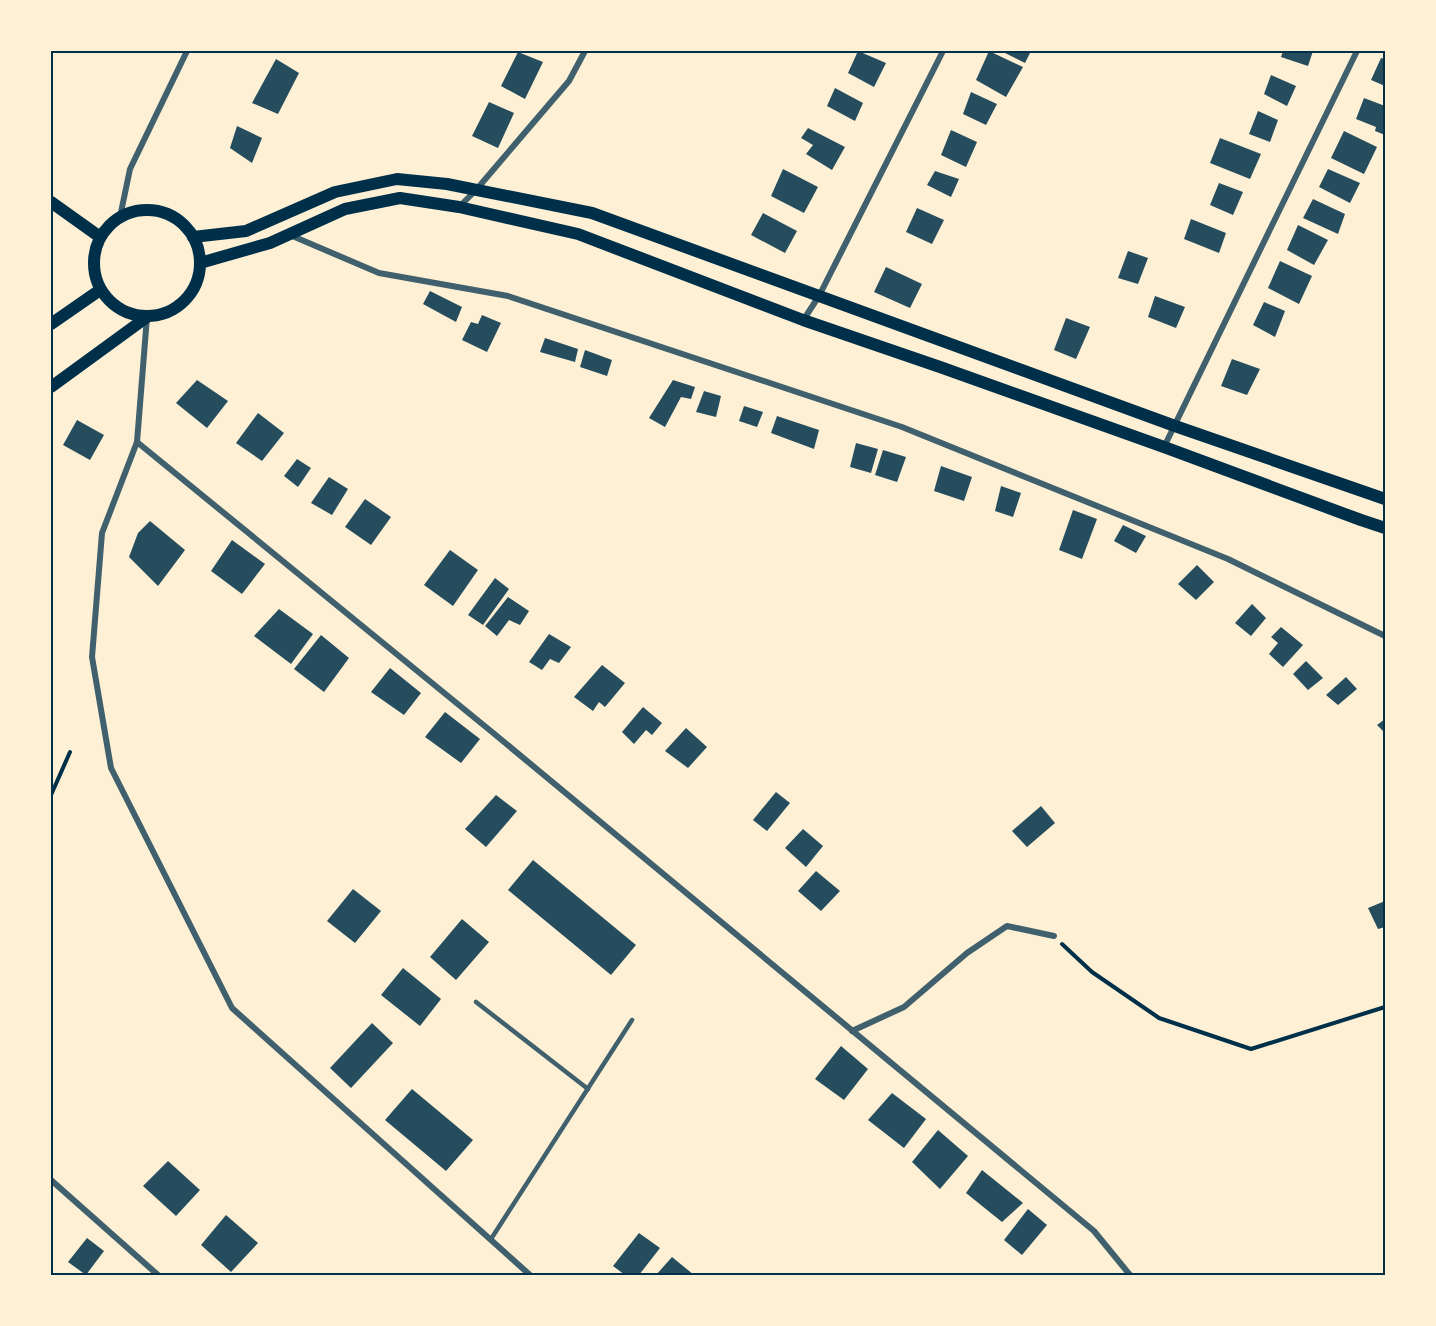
<svg xmlns="http://www.w3.org/2000/svg" width="1436" height="1326" viewBox="0 0 1436 1326" font-family="'Fira Sans Condensed',sans-serif">
<rect width="100%" height="100%" fill="#fdf0d5"/>
<g fill="#264d5e">
<polygon points="858,51 886,63 874,87 848,73"/>
<polygon points="989,51 1023,67 1006,97 976,80"/>
<polygon points="1001,51 1031,51 1025,63"/>
<polygon points="1283,51 1313,51 1308,66 1281,57"/>
<polygon points="518,52 543,62 525,99 501,86"/>
<polygon points="1381,58 1385,59 1385,86 1371,80"/>
<polygon points="276,59 299,73 278,114 252,103"/>
<polygon points="1271,75 1296,86 1287,106 1264,94"/>
<polygon points="835,88 863,103 855,121 827,106"/>
<polygon points="971,92 997,104 986,125 963,114"/>
<polygon points="1364,98 1385,106 1385,135 1375,131 1376,127 1356,119"/>
<polygon points="489,102 514,113 498,148 472,136"/>
<polygon points="1258,111 1278,120 1270,142 1249,134"/>
<polygon points="237,126 262,138 252,163 230,148"/>
<polygon points="808,128 845,147 832,170 806,154 813,145 801,138"/>
<polygon points="951,130 977,142 966,167 941,155"/>
<polygon points="1344,131 1377,147 1364,174 1331,158"/>
<polygon points="1220,138 1261,154 1250,179 1210,163"/>
<polygon points="783,169 818,187 804,213 771,196"/>
<polygon points="1328,169 1360,183 1350,203 1319,187"/>
<polygon points="935,171 959,179 951,197 927,185"/>
<polygon points="1219,183 1243,192 1233,215 1210,205"/>
<polygon points="1313,199 1345,214 1338,234 1303,218"/>
<polygon points="917,208 944,220 932,244 906,232"/>
<polygon points="763,213 797,231 785,253 751,235"/>
<polygon points="1191,219 1226,233 1219,253 1184,239"/>
<polygon points="1298,225 1328,240 1314,265 1287,250"/>
<polygon points="1128,251 1148,258 1138,284 1118,278"/>
<polygon points="1280,261 1312,276 1299,304 1268,288"/>
<polygon points="886,267 922,284 910,308 874,292"/>
<polygon points="430,291 462,307 456,322 423,304"/>
<polygon points="1155,296 1185,307 1176,328 1148,317"/>
<polygon points="1264,302 1285,311 1275,337 1253,325"/>
<polygon points="482,315 501,323 487,352 462,340 471,322 478,324"/>
<polygon points="1066,318 1090,327 1076,359 1054,350"/>
<polygon points="545,338 578,349 575,362 540,352"/>
<polygon points="585,350 612,360 607,376 580,367"/>
<polygon points="1232,359 1260,369 1247,395 1221,386"/>
<polygon points="197,380 228,401 207,428 176,403"/>
<polygon points="673,380 695,387 691,399 681,397 665,427 649,418"/>
<polygon points="704,391 721,396 716,417 696,412"/>
<polygon points="744,406 763,412 757,427 739,421"/>
<polygon points="258,413 284,433 262,461 236,443"/>
<polygon points="777,416 819,430 814,449 771,433"/>
<polygon points="77,420 104,435 90,460 63,445"/>
<polygon points="856,443 878,449 871,473 850,467"/>
<polygon points="883,450 906,457 897,482 875,475"/>
<polygon points="297,459 311,468 298,487 284,476"/>
<polygon points="941,466 972,477 964,501 934,491"/>
<polygon points="329,477 348,489 332,515 311,503"/>
<polygon points="1001,486 1021,493 1013,517 995,511"/>
<polygon points="365,499 391,517 371,545 345,527"/>
<polygon points="1073,510 1097,519 1082,559 1059,550"/>
<polygon points="150,521 185,550 158,586 129,557 138,533"/>
<polygon points="1123,525 1146,536 1136,553 1114,541"/>
<polygon points="232,540 265,564 242,594 211,571"/>
<polygon points="450,550 478,570 453,606 424,585"/>
<polygon points="1197,565 1214,582 1196,600 1178,584"/>
<polygon points="495,578 509,589 483,625 468,615"/>
<polygon points="508,597 529,611 520,625 509,620 497,636 485,626"/>
<polygon points="1252,604 1266,618 1251,636 1235,623"/>
<polygon points="279,609 313,634 291,664 254,636"/>
<polygon points="1281,627 1303,645 1283,667 1269,654 1278,643 1271,637"/>
<polygon points="549,634 571,647 559,663 550,659 542,670 529,662"/>
<polygon points="321,635 349,658 324,692 294,669"/>
<polygon points="1306,661 1323,678 1308,690 1293,674"/>
<polygon points="602,665 625,683 605,707 599,702 593,711 574,697"/>
<polygon points="390,668 421,693 404,715 371,692"/>
<polygon points="1346,677 1357,689 1338,705 1326,695"/>
<polygon points="643,707 662,723 652,735 646,730 634,744 622,732"/>
<polygon points="445,712 480,739 461,763 425,737"/>
<polygon points="1385,719 1385,733 1377,725"/>
<polygon points="686,728 707,747 688,768 665,751"/>
<polygon points="776,792 790,803 767,831 753,820"/>
<polygon points="496,795 517,811 486,847 465,829"/>
<polygon points="1041,806 1055,823 1027,847 1012,831"/>
<polygon points="803,829 823,846 806,867 785,848"/>
<polygon points="533,860 636,945 611,975 508,890"/>
<polygon points="816,871 840,891 821,911 798,891"/>
<polygon points="353,889 381,911 355,943 327,921"/>
<polygon points="1385,901 1385,927 1378,929 1368,908"/>
<polygon points="462,919 489,942 456,980 430,957"/>
<polygon points="403,968 441,999 420,1026 381,995"/>
<polygon points="372,1023 393,1043 351,1088 330,1068"/>
<polygon points="841,1046 868,1069 844,1100 815,1079"/>
<polygon points="412,1089 473,1140 446,1171 385,1120"/>
<polygon points="892,1093 926,1119 904,1148 868,1120"/>
<polygon points="938,1130 968,1156 940,1189 912,1162"/>
<polygon points="168,1161 200,1190 176,1216 143,1186"/>
<polygon points="982,1170 1023,1203 1002,1222 966,1193"/>
<polygon points="1028,1209 1047,1225 1022,1255 1004,1240"/>
<polygon points="226,1215 258,1243 231,1272 201,1245"/>
<polygon points="639,1233 660,1248 639,1275 625,1275 613,1266"/>
<polygon points="87,1238 104,1251 86,1275 68,1262"/>
<polygon points="672,1257 694,1275 656,1275"/>
</g>
<g fill="none" stroke-linecap="round" stroke-linejoin="round">
<g stroke="#003049" stroke-width="4">
<polyline points="51,795 70,752"/>
<polyline points="1062,944 1092,972 1159,1018 1251,1049 1385,1007"/>
</g>
<g stroke="#3f606c" stroke-width="4.5">
<polyline points="476,1002 588,1089"/>
<polyline points="491,1239 632,1020"/>
</g>
<g stroke="#3f606c" stroke-width="6">
<polyline points="459,207 476,190 569,81 585,51"/>
<polyline points="120,217 130,169 187,51"/>
<polyline points="290,235 379,273 508,296 902,427 1228,559 1385,636"/>
<polyline points="147,317 137,442 102,533 92,657 111,768 232,1008 530,1275"/>
<polyline points="804,319 819,296 943,51"/>
<polyline points="137,442 492,732 1094,1231 1130,1275"/>
<polyline points="1164,447 1357,51"/>
<polyline points="852,1031 904,1007 967,953 1007,926 1054,936"/>
<polyline points="51,1180 158,1275"/>
</g>
<g stroke="#003049" stroke-width="12">
<polyline points="51,202 100,237"/>
<circle cx="147" cy="263" r="53"/>
<polyline points="193,237 246,231 335,192 397,179 447,184 592,213 1175,426 1385,499"/>
<polyline points="200,263 270,243 345,209 400,198 459,207 578,234 803,320 940,367 1164,447 1361,520 1385,528"/>
<polyline points="51,324 100,290"/>
<polyline points="51,387 147,317"/>
</g>
</g>
<rect width="1436" height="1326" fill="none" stroke="#fdf0d5" stroke-width="105"/>
<rect x="52" y="52" width="1332" height="1222" fill="none" stroke="#003049" stroke-width="2"/>
</svg>
